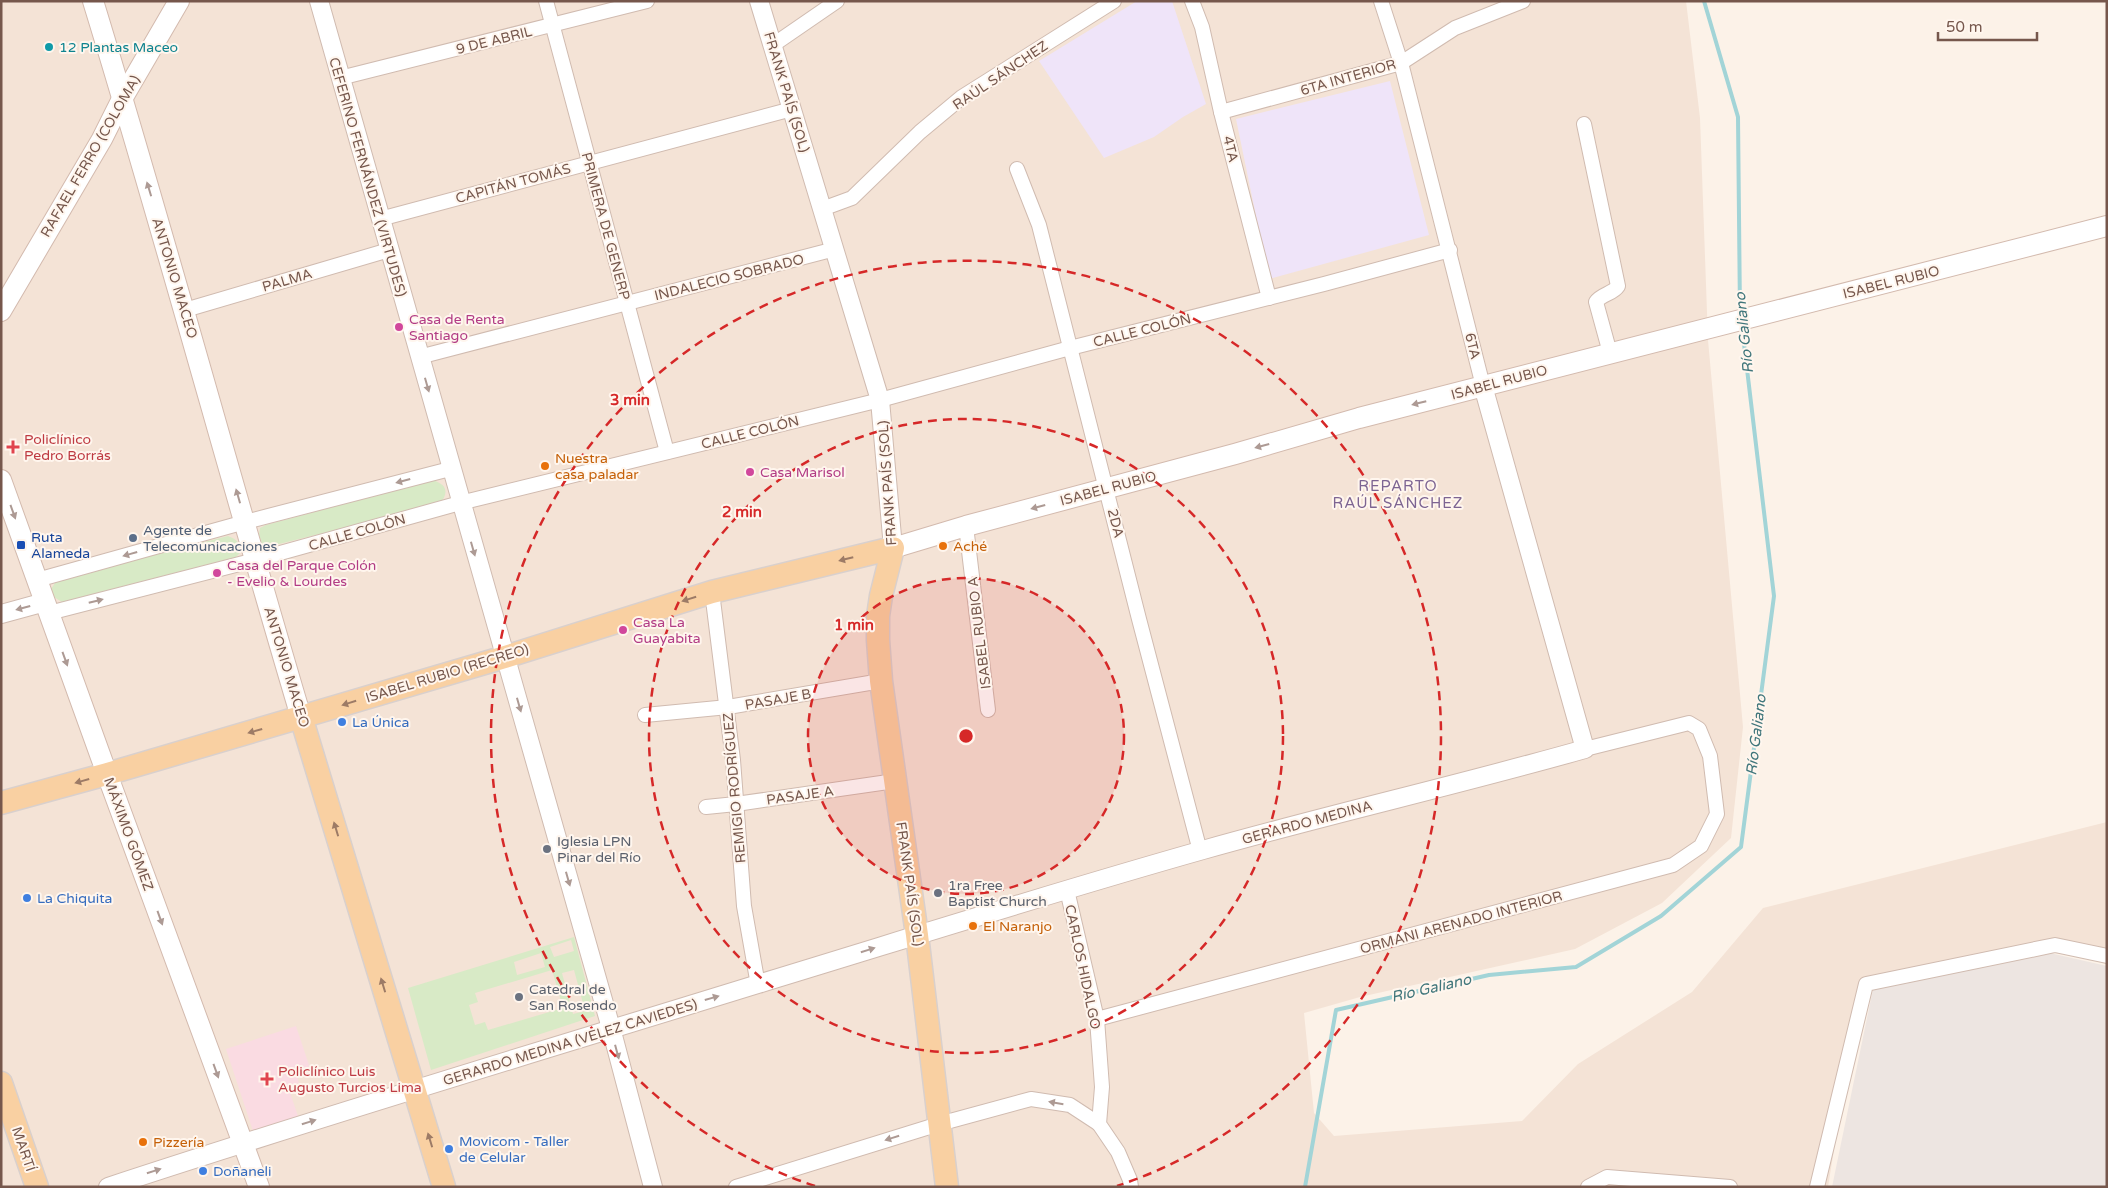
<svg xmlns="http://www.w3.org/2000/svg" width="2108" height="1188" viewBox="0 0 2108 1188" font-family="'Varela Round',sans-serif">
<rect width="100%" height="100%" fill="#fcf2e8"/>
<polygon fill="#f4e3d6" points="1,1 1686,1 1700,118 1708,340 1743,727 1731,838 1662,903 1575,949 1360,997 1304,1013 1314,1113 1334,1136 1522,1121 1578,1064 1692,992 1763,908 2107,822 2107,949 2055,939 1861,981 1828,1187 1,1187"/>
<polygon fill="#ede5e1" points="2041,951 2107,966 2107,1187 1832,1187 1873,989"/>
<g fill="#efe4f9">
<polygon points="1137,1 1172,1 1206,104 1183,117 1154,137 1104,158 1039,61"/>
<polygon points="1390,81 1429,235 1269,279 1236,119"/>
</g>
<polygon fill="#fadbe2" points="296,1026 311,1071 297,1076 299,1083 288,1087 299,1119 254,1134 226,1049"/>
<g fill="#d8eac6" fill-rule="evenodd">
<path d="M433,480C447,485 449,492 440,504L271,546L262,544L259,535L260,528L266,525Z"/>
<path d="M228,536C236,539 241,543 241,552L236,557L62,602L54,597L51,589L57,580Z"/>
<path d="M574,937L595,1016L431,1070L408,988ZM571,940L574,951L554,957L550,947ZM541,953L545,967L517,975L514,962ZM552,970L563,1008L488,1030L485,1022L475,1025L469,1005L478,1002L475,993ZM574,970L585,1011L573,1014L562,973Z"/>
</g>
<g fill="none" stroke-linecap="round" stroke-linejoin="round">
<g stroke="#a2d4d7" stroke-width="4">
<polyline points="1704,1 1738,117 1740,315"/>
<polyline points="1305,1187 1336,1010 1489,975 1576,967 1661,916 1741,847 1774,596 1742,327"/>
</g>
<g stroke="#d0bbb0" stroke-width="16">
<g id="minor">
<polyline points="546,1 667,452"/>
<polyline points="1192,1 1202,27 1221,112 1269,298"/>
<polyline points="1381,1 1401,63 1483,386"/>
<polyline points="773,45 837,1"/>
<polyline points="340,78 647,1"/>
<polyline points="1221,112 1401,63 1455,28 1523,1"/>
<path d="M1584,124L1618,286C1613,294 1601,294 1596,302L1610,353"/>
<polyline points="1017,169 1039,225 1139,619 1200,851"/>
<polyline points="822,209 852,198 920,132 962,97 1114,1"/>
<polyline points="380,219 792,109"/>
<polyline points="185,310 389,250"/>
<polyline points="419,357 835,249"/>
<polyline points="966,526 988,710"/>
<polyline points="37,580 245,522 450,469"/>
<polyline points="712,592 733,760 744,906 758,985"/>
<polyline points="49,613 255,560 460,503 880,400 1070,348 1324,284 1450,250"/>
<polyline points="645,715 728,707 881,681"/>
<polyline points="706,807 736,804 895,781"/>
<polyline points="1067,890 1097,1019 1102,1087 1099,1124 1118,1152 1130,1180 1131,1187"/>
<polyline points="1097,1019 1673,865 1701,846 1717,814 1710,756 1699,729 1689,723 1585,749"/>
<polyline points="736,1187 939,1124 1031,1099 1070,1105 1099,1124"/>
<polyline points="1588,1187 1607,1177 1730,1187"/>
<polyline points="1817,1187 1866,984 2055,945 2107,956"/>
</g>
</g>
<g stroke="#d0bbb0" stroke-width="20">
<g id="tertiary">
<polyline points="319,1 611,1028 653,1187"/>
<polyline points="759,1 880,400 893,548"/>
<polyline points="1,614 45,602"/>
<path d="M108,1187C323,1116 541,1051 758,984C906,939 1054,892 1203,850C1330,814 1458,785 1585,749L1483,386"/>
</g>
</g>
<g stroke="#d3baae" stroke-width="22">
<g id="secondary">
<path d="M93,1C166,239 230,479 301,717"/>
<polyline points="1,311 102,139 122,99 179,1"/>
<polyline points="1,480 107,774 259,1187"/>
<polyline points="893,548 966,526 1235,454 1359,418 2107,226"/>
</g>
</g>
<g stroke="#d9d0cd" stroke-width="25">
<g id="primary">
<polyline points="301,717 444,1187"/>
<polyline points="1,803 107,774 505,657 712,592 893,548 881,596 878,616 878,640 881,681 917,935 947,1187"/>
<polyline points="1,1083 37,1187"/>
</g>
</g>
<use href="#minor" stroke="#fff" stroke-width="14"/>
<use href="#tertiary" stroke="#fff" stroke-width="18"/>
<use href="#secondary" stroke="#fff" stroke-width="20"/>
<use href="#primary" stroke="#f9d0a2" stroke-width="22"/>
</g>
<defs><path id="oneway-solid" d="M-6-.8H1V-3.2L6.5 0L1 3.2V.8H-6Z" transform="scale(1.25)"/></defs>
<g fill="#ad9a94">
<use href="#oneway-solid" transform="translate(149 189) rotate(-107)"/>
<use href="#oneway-solid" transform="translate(427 385) rotate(74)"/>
<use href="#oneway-solid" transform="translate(1419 403) rotate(166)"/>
<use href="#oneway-solid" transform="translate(1262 446) rotate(165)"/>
<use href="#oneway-solid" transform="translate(403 481) rotate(165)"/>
<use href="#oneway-solid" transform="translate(238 496) rotate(-106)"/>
<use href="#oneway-solid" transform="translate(1038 507) rotate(165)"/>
<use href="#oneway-solid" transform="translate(13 512) rotate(70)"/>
<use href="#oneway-solid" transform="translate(473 549) rotate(74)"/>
<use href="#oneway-solid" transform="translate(130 554) rotate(164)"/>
<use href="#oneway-solid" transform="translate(96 601) rotate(-14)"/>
<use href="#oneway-solid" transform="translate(23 608) rotate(165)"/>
<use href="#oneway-solid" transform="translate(65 659) rotate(70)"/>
<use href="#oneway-solid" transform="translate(519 705) rotate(74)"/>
<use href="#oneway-solid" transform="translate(568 879) rotate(74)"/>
<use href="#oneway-solid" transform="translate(160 918) rotate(70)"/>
<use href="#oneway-solid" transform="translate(868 950) rotate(-17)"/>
<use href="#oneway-solid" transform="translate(712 998) rotate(-16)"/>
<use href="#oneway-solid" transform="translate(617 1052) rotate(75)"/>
<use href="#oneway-solid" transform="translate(216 1071) rotate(70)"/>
<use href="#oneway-solid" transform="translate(1056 1103) rotate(-170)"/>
<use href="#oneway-solid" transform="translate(309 1122) rotate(-17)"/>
<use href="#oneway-solid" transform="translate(892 1138) rotate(163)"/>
<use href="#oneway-solid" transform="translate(154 1171) rotate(-18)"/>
</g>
<g fill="#9d7b66">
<use href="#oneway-solid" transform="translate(846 559) rotate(166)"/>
<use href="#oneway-solid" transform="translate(689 599) rotate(163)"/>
<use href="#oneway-solid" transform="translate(349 703) rotate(163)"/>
<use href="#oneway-solid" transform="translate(255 731) rotate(164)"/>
<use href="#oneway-solid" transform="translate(82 781) rotate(164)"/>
<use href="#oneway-solid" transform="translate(336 829) rotate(-107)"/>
<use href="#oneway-solid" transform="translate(383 985) rotate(-107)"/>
<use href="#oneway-solid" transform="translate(430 1140) rotate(-107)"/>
</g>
<circle cx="966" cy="736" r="158" fill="#d62828" fill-opacity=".12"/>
<g fill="none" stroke="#d62828" stroke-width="2.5" stroke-dasharray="9 6">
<circle cx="966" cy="736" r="158"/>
<circle cx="966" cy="736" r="317"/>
<path d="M815 1186A475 475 0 1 1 1117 1186"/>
</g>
<circle fill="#0f9aa8" stroke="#fff6ee" stroke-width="2" cx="49" cy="47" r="5"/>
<g fill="#d1479c" stroke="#fff6ee" stroke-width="2">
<circle cx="399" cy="327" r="5"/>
<circle cx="750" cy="472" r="5"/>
<circle cx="217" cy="573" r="5"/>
<circle cx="623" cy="630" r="5"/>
</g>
<g fill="#e0444e" stroke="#fff6ee" stroke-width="2">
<path d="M10.5 439.5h5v5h5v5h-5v5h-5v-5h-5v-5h5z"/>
<path d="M264.5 1071.5h5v5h5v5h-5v5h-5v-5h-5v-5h5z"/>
</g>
<g fill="#e8710a" stroke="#fff6ee" stroke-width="2">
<circle cx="545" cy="466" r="5"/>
<circle cx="943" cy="546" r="5"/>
<circle cx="973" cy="926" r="5"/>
<circle cx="143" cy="1142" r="5"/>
</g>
<circle fill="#5c6f8a" stroke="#fff6ee" stroke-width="2" cx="133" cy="538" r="5"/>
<rect fill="#1a4fb4" stroke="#fff6ee" stroke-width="2" x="16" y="540" width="10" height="10" rx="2.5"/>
<g fill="#3f7fe0" stroke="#fff6ee" stroke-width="2">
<circle cx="342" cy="722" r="5"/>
<circle cx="27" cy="898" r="5"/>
<circle cx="449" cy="1149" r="5"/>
<circle cx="203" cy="1171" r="5"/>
</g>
<g fill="#6b7280" stroke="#fff6ee" stroke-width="2">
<circle cx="547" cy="849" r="5"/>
<circle cx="938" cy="893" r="5"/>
<circle cx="519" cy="997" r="5"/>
</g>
<g text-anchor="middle" stroke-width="4" stroke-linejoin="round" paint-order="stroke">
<g font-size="14" fill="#76574c" stroke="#fff6ee">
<text transform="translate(494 40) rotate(-14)" y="5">9 DE ABRIL</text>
<text transform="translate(1000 75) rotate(-34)" y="5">RAÚL SÁNCHEZ</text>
<text transform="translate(1348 77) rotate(-16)" y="5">6TA INTERIOR</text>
<text transform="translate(787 92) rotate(73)" y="5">FRANK PAÍS (SOL)</text>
<text transform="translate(1231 149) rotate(76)" y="5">4TA</text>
<text transform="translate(90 156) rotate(-60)" y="5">RAFAEL FERRO (COLOMA)</text>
<text transform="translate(368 177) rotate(74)" y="5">CEFERINO FERNÁNDEZ (VIRTUDES)</text>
<text transform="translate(513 183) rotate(-15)" y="5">CAPITÁN TOMÁS</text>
<text transform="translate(606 226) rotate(75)" y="5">PRIMERA DE GENERP</text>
<text transform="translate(729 277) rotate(-14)" y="5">INDALECIO SOBRADO</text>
<text transform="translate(175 278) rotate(73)" y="5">ANTONIO MACEO</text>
<text transform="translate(287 280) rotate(-16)" y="5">PALMA</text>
<text transform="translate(1891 282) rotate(-14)" y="5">ISABEL RUBIO</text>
<text transform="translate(1142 330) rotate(-14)" y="5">CALLE COLÓN</text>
<text transform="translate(1473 346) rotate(76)" y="5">6TA</text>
<text transform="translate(1499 382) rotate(-15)" y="5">ISABEL RUBIO</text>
<text transform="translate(750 432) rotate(-14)" y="5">CALLE COLÓN</text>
<text transform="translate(887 483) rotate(-94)" y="5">FRANK PAÍS (SOL)</text>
<text transform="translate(1108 488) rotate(-15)" y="5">ISABEL RUBIO</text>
<text transform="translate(1116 523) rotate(76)" y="5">2DA</text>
<text transform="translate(357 532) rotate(-16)" y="5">CALLE COLÓN</text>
<text transform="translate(979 633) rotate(-97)" y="5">ISABEL RUBIO A</text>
<text transform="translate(287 667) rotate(73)" y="5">ANTONIO MACEO</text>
<text transform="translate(447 673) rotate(-17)" y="5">ISABEL RUBIO (RECREO)</text>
<text transform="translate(778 699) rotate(-10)" y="5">PASAJE B</text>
<text transform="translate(734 788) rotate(-95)" y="5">REMIGIO RODRÍGUEZ</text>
<text transform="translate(800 795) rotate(-8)" y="5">PASAJE A</text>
<text transform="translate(1307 822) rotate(-15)" y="5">GERARDO MEDINA</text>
<text transform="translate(129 834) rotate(70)" y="5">MÁXIMO GÓMEZ</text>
<text transform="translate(910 884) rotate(82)" y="5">FRANK PAÍS (SOL)</text>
<text transform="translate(1461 922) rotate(-15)" y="5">ORMANI ARENADO INTERIOR</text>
<text transform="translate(1083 967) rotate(78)" y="5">CARLOS HIDALGO</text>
<text transform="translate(570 1042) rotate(-17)" y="5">GERARDO MEDINA (VELEZ CAVIEDES)</text>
<text transform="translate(24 1149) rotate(71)" y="5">MARTÍ</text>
</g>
<g font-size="14" fill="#0d838f" stroke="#fff6ee" text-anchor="start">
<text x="59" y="52">12 Plantas Maceo</text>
</g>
<g font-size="14" fill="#b23c85" stroke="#fff6ee" text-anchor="start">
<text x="409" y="324">Casa de Renta<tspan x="409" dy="16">Santiago</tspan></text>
<text x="760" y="477">Casa Marisol</text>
<text x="227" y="570">Casa del Parque Colón<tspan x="227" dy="16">- Evelio &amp; Lourdes</tspan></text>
<text x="633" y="627">Casa La<tspan x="633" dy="16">Guayabita</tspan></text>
</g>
<g font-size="14" fill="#be3a42" stroke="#fff6ee" text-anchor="start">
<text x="24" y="444">Policlínico<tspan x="24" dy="16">Pedro Borrás</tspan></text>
<text x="278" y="1076">Policlínico Luis<tspan x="278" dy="16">Augusto Turcios Lima</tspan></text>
</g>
<g font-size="14" fill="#c56008" stroke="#fff6ee" text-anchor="start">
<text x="555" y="463">Nuestra<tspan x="555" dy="16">casa paladar</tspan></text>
<text x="953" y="551">Aché</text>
<text x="983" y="931">El Naranjo</text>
<text x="153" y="1147">Pizzería</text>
</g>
<g font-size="14" fill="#4e5e75" stroke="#fff6ee" text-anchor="start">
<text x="143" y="535">Agente de<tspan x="143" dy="16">Telecomunicaciones</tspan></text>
</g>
<g font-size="14" fill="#164399" stroke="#fff6ee" text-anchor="start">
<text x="31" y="542">Ruta<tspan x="31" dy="16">Alameda</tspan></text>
</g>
<g font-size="14" fill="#366cbe" stroke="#fff6ee" text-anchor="start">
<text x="352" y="727">La Única</text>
<text x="37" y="903">La Chiquita</text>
<text x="459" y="1146">Movicom - Taller<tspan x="459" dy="16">de Celular</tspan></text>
<text x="213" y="1176">Doñaneli</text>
</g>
<g font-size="14" fill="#5b616d" stroke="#fff6ee" text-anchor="start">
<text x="557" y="846">Iglesia LPN<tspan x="557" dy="16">Pinar del Río</tspan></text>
<text x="948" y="890">1ra Free<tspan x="948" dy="16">Baptist Church</tspan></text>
<text x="529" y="994">Catedral de<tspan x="529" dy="16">San Rosendo</tspan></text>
</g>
<g font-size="15" font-style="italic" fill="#40767b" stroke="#fff6ee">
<text transform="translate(1744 333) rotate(-96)" y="5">Río Galiano</text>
<text transform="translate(1756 735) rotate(-83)" y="5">Río Galiano</text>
<text transform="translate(1431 988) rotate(-13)" y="5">Río Galiano</text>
</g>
<g font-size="15" letter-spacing="1" fill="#7d6492" stroke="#fff6ee">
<text x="1398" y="491">REPARTO<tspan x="1398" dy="17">RAÚL SÁNCHEZ</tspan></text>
</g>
</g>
<circle cx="966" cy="736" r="8" fill="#d62828" stroke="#fff6ee" stroke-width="2.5"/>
<g font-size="15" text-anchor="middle" font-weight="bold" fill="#d62828" stroke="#fff6ee" stroke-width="4" stroke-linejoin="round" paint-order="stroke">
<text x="630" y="405">3 min</text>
<text x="742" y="517">2 min</text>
<text x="854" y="630">1 min</text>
</g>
<rect width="2108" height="1188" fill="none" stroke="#76574c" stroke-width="5"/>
<path d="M1938 32v8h99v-8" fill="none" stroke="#76574c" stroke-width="2.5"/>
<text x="1946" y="32" font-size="15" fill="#76574c" stroke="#fff6ee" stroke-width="4" paint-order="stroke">50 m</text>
</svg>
